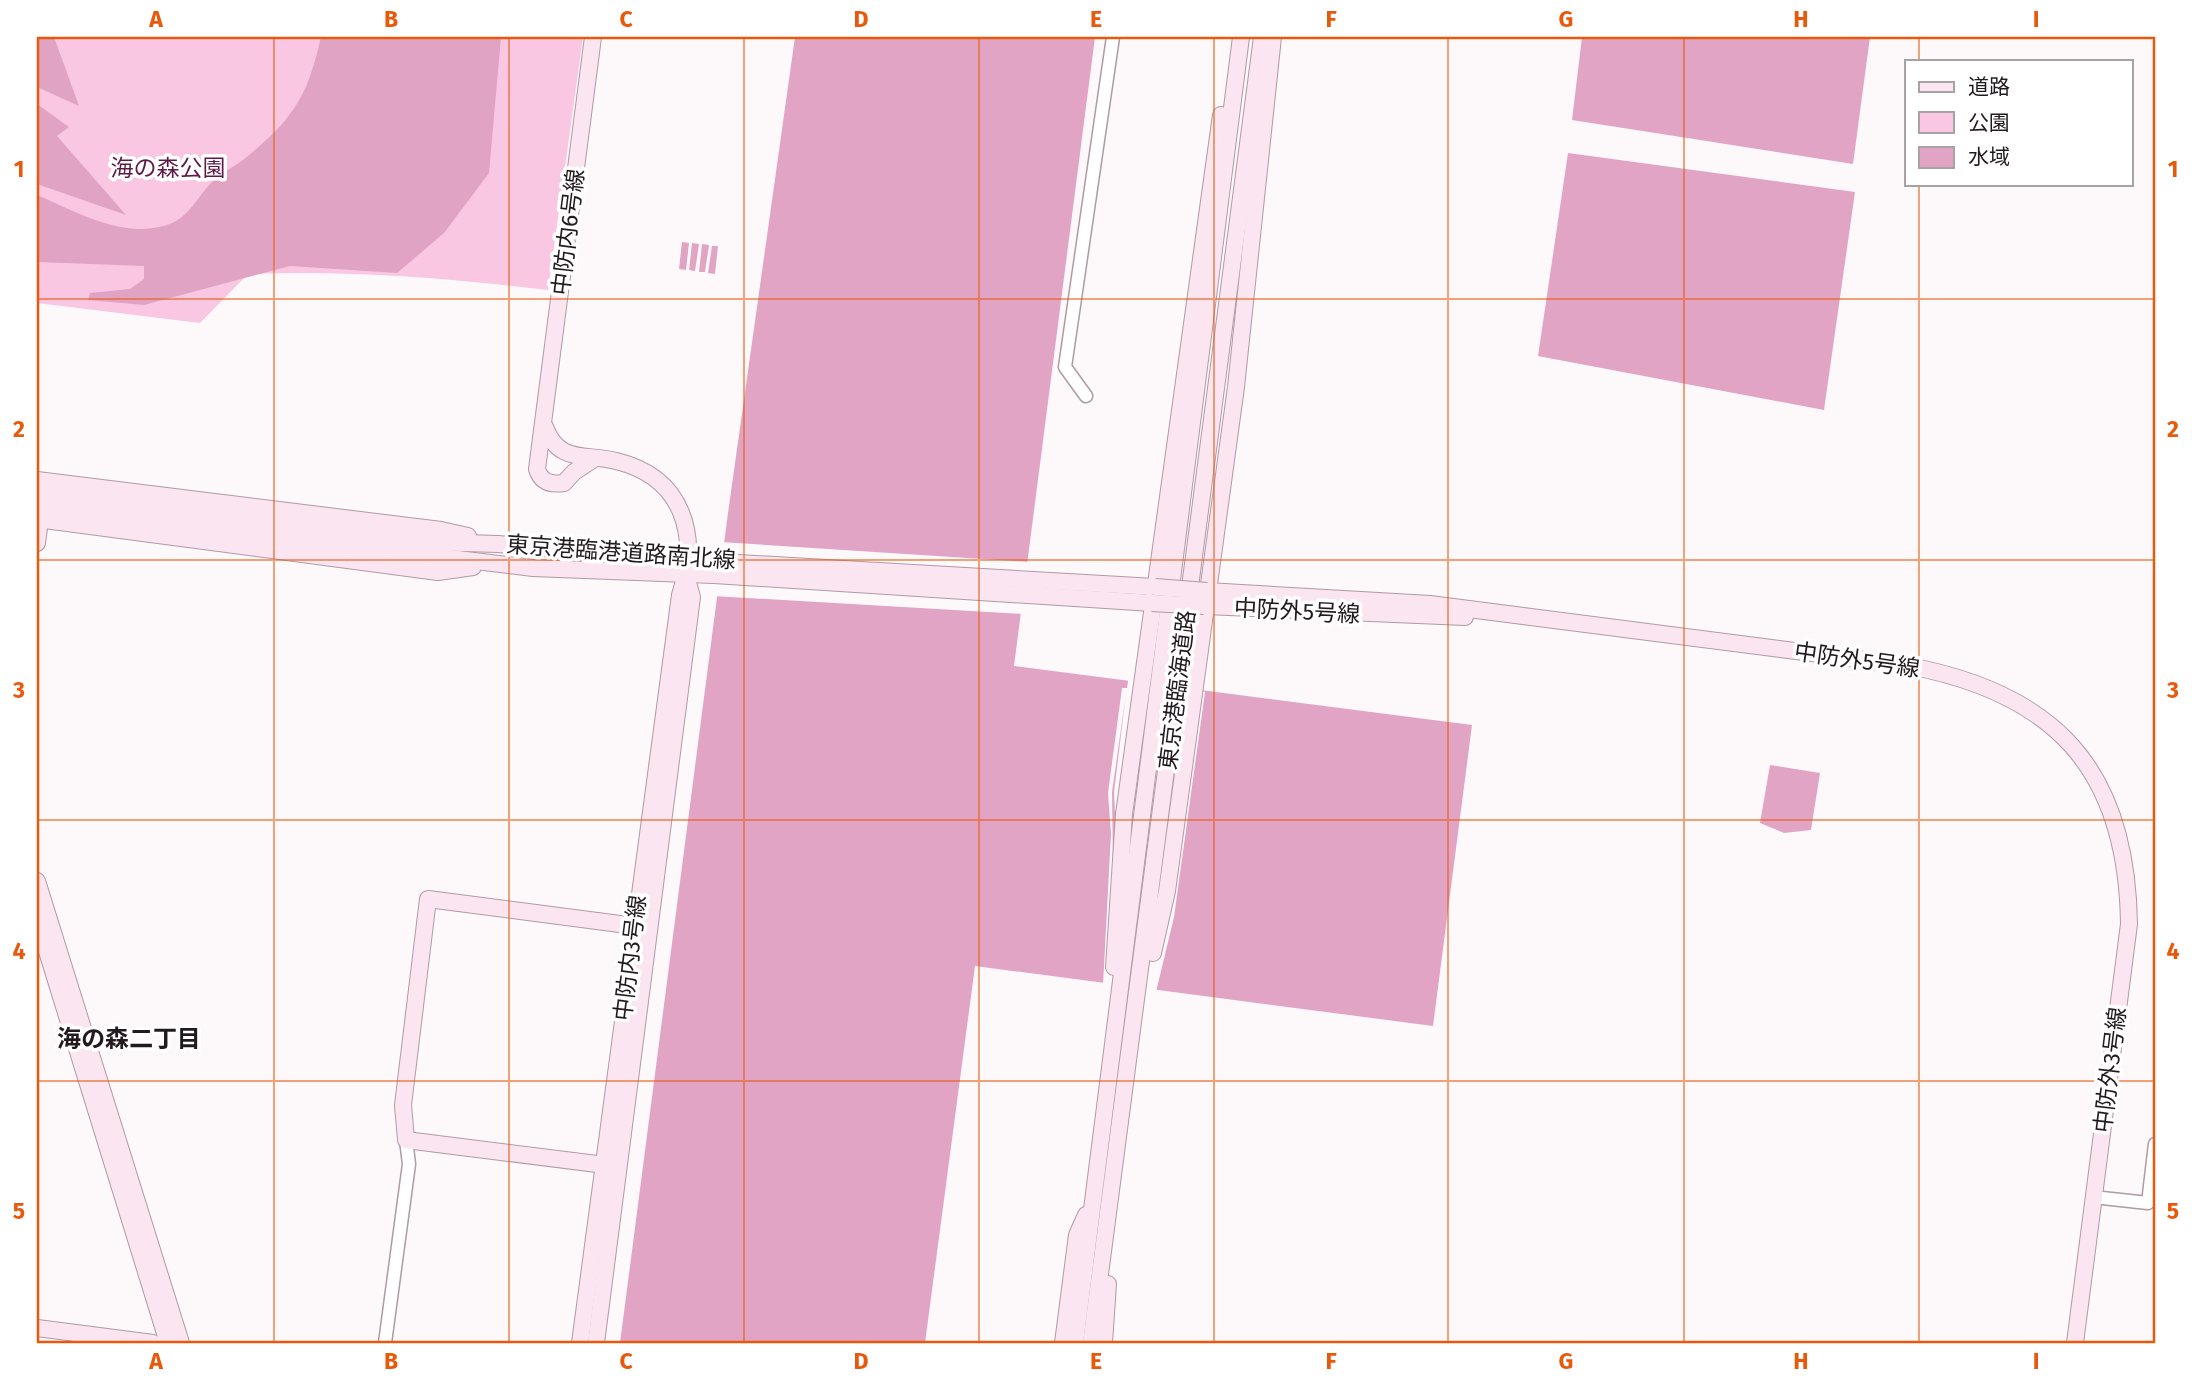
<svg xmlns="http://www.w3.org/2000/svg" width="2192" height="1380" viewBox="0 0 2192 1380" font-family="'Fira Sans','Noto Sans JP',sans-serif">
<rect width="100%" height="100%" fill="#fdf8fa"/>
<path fill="#f9c7e1" d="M37,37H583L548,290C448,278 349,270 248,274L200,323L37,303Z"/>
<g fill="#e0a3c4">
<polygon points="37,37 54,37 79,106 37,87"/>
<path d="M321,37H501L489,173L444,233L397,273L290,266L144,305L88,300L90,293L130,289L144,279V266L37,262V195C72,210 114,234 153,228C188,224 192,202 213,181C223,171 238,165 248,156C294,118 308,95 321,37Z"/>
<polygon points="37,104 69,127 57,136 126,215 37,184"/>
</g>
<g fill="#e1a4c5">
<polygon points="795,37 1095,37 1014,666 1472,725 1433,1026 975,966 925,1343 620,1343 728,513"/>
<polygon points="1582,37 1870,37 1853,164 1572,120"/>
<polygon points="1568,153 1855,192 1824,410 1538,356"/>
<polygon points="682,242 689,243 686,270 679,269"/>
<polygon points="692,243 699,244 695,271 689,270"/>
<polygon points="702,244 709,245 705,272 699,272"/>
<polygon points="712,246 718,246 715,274 708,273"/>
<polygon points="1770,765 1820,773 1811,830 1784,833 1760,823"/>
</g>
<g fill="#fdf8fa" fill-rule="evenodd">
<polygon points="721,542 1030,562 1024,614 713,596"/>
<path d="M1129,676L1199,685V690L1205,692L1174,917L1156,992L1103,985L1111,834L1108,793L1122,688H1127ZM1126,694L1114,792L1116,832L1113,866L1112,792Z"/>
</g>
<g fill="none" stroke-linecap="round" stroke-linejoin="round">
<g stroke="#af9aa5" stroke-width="15">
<g id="street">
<polyline points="1086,396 1065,367 1113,37"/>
<polyline points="2093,1197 2148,1203 2155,1144"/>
<polyline points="385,1343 409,1164 406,1140"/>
</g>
</g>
<g stroke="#af9aa5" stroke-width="18">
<g id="secondary">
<path d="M593,37L537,469C541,482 551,485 564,483L574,472L594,459"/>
<path d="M545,427C559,464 584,453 616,461C683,477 700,535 680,595L580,1343"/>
<polyline points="37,480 441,530 468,536"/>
<polyline points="37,494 429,542 498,544 653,558 1155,587"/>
<polyline points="37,508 533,568 714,575 1152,603"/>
<polyline points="37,519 438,572 473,567"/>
<polyline points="37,543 40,520"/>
<path d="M1207,591L1430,604L1904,665C2055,692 2127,769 2129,924L2075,1343"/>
<polyline points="1204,606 1465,617"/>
<polyline points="37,881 181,1343"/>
<polyline points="37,919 168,1343"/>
<polyline points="1153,953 1167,891 1236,387 1273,37"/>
<polyline points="1114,967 1124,814 1221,115"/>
<polyline points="613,1166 406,1140 403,1105 428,899 643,927"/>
<polyline points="37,1328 153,1343"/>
<polyline points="596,1343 692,597 686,575"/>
<polyline points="1063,1343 1077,1235 1086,1215"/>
<polyline points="1075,1343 1241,37"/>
<polyline points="1091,1343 1262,37"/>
<polyline points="1104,1343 1108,1284"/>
</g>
</g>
<use href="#street" stroke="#fff" stroke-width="12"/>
<use href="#secondary" stroke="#fbe5f1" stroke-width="16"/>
<g stroke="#af9aa5" stroke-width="18" stroke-linecap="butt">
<g id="secondary-bridge">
<polyline points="1155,587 1207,591"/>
<polyline points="1152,603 1204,606"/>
</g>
</g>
<use href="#secondary-bridge" stroke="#fbe5f1" stroke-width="16"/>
</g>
<path fill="none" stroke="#e8590c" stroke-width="2" stroke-opacity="0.55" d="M274,37V1343M509,37V1343M744,37V1343M979,37V1343M1214,37V1343M1448,37V1343M1684,37V1343M1919,37V61M1919,184V1343M37,299H2155M37,560H2155M37,820H2155M37,1081H2155"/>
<g text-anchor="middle" stroke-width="7" stroke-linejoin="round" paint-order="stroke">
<g font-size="23" fill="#5e1945" stroke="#fff">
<text x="168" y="176">海の森公園</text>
</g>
<g font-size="23" fill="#221a1e" stroke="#fff">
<text transform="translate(568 232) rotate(-83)" y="8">中防内6号線</text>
<text transform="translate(621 552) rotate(4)" y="8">東京港臨港道路南北線</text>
<text transform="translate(1297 611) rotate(3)" y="8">中防外5号線</text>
<text transform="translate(1857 660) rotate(8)" y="8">中防外5号線</text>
<text transform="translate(1177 690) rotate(-83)" y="8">東京港臨海道路</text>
<text transform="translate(630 958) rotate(-83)" y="8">中防内3号線</text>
<text transform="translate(2110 1070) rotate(-83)" y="8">中防外3号線</text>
</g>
<g font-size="24" font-weight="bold" fill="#221a1e" stroke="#fff">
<text x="129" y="1047">海の森二丁目</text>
</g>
</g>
<rect width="2192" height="1380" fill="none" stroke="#ffffff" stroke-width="77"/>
<rect x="1905" y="60" width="228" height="126" fill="#ffffff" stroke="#a7a3a5" stroke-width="2"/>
<rect x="1919" y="82" width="35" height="10" fill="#fbe5f1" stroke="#a7a3a5" stroke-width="2"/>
<text x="1968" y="94" font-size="21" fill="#221a1e">道路</text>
<rect x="1919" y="112" width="35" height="21" fill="#f9c7e1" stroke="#a7a3a5" stroke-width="2"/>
<text x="1968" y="130" font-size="21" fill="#221a1e">公園</text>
<rect x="1919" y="147" width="35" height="21" fill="#e1a4c5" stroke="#a7a3a5" stroke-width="2"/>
<text x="1968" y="164" font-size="21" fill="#221a1e">水域</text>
<rect x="38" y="38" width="2116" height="1304" fill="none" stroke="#e8590c" stroke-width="2.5"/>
<g font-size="23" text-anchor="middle" font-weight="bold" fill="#e8590c">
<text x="156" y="27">A</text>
<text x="391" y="27">B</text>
<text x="626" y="27">C</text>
<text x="861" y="27">D</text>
<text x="1096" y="27">E</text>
<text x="1331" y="27">F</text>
<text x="1566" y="27">G</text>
<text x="1801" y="27">H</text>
<text x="2036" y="27">I</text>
<text x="19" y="177">1</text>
<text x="2173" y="177">1</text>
<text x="19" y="437">2</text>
<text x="2173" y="437">2</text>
<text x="19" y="698">3</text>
<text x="2173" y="698">3</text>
<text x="19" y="959">4</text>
<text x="2173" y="959">4</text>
<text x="19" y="1219">5</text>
<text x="2173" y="1219">5</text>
<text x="156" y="1369">A</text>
<text x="391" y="1369">B</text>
<text x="626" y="1369">C</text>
<text x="861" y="1369">D</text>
<text x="1096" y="1369">E</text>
<text x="1331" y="1369">F</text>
<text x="1566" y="1369">G</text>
<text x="1801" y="1369">H</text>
<text x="2036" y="1369">I</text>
</g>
</svg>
